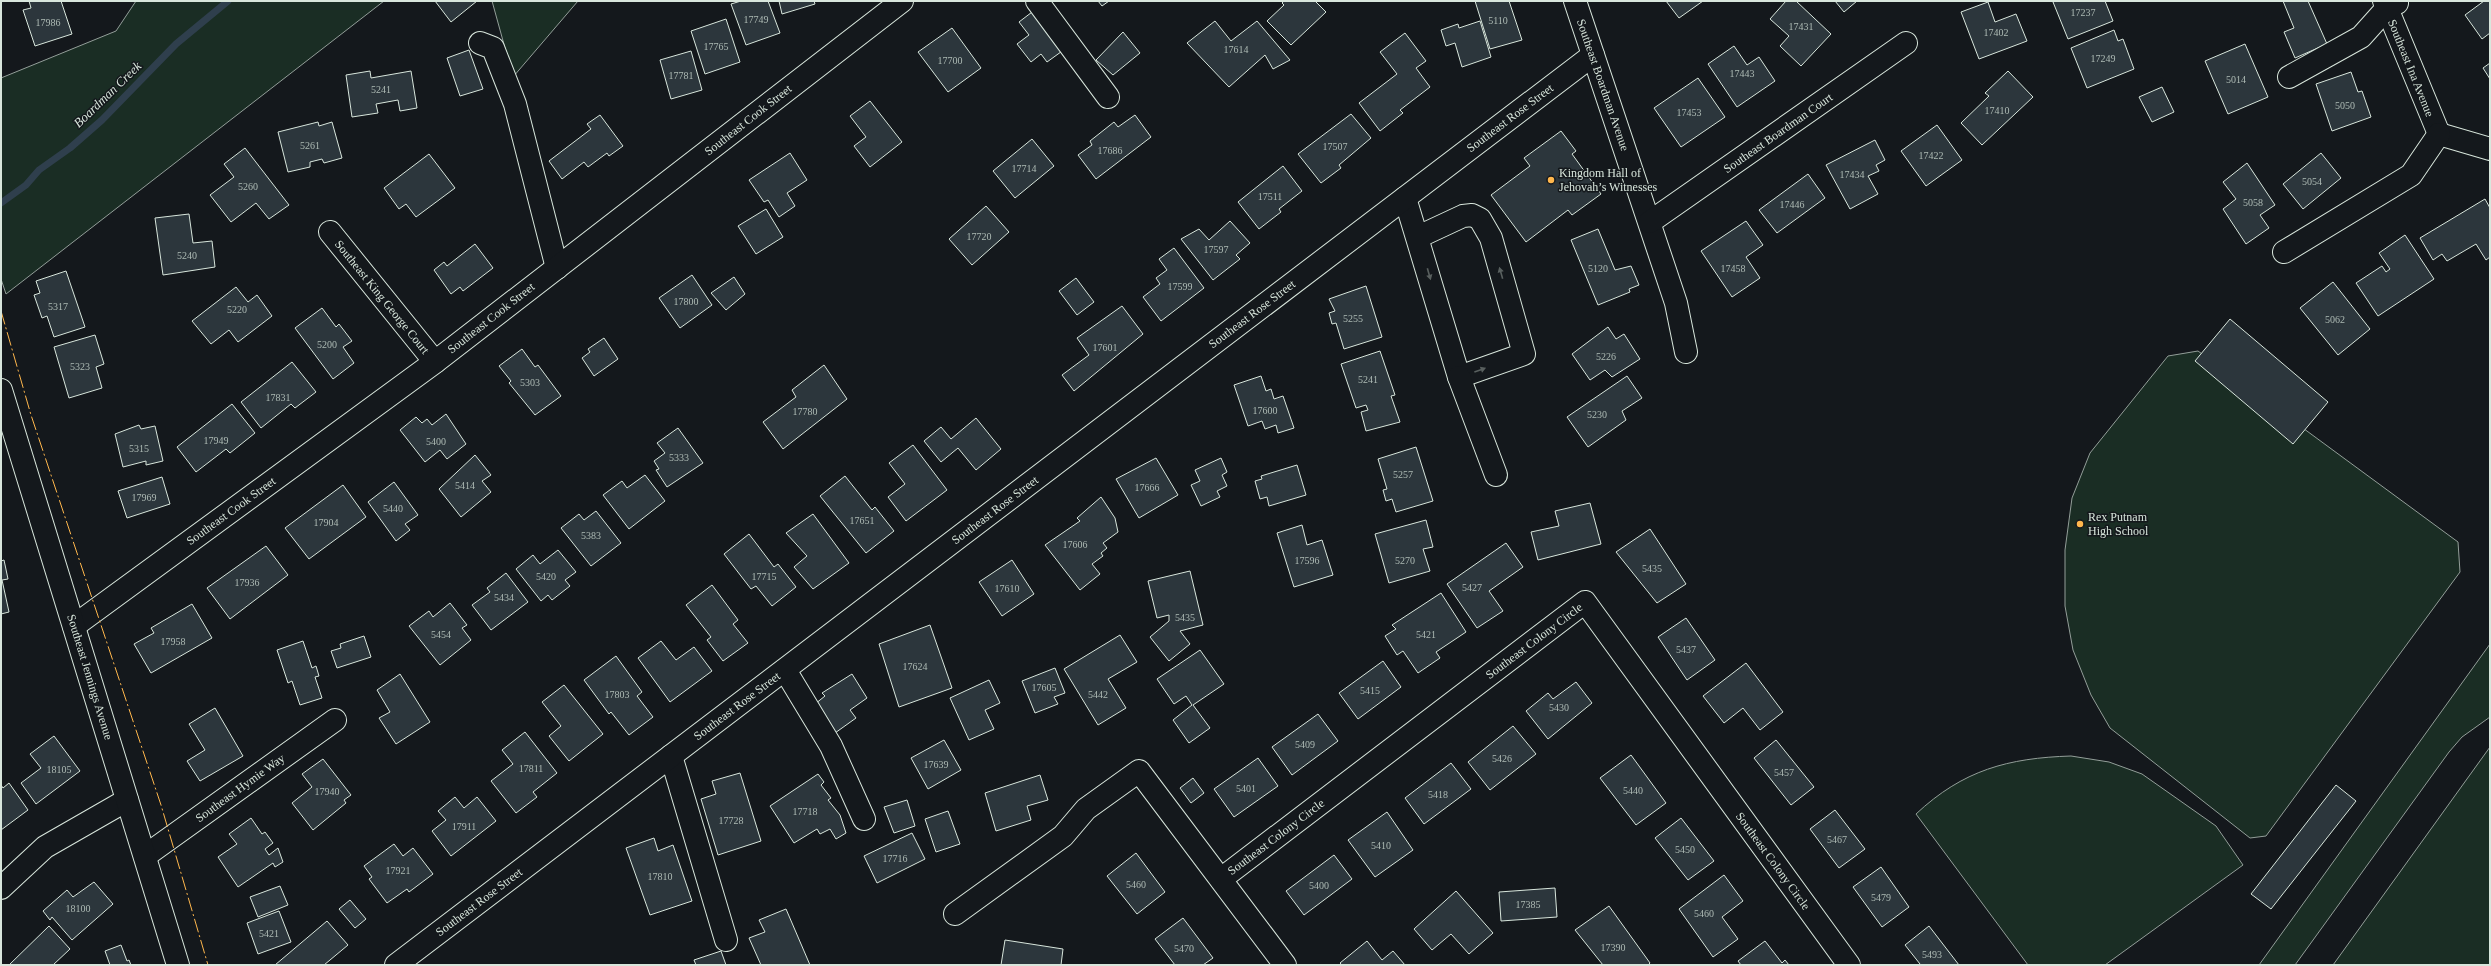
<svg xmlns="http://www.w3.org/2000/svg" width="2491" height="966" viewBox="0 0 2491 966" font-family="Georgia,serif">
<rect width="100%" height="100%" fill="#14181c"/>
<g fill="#1a2d24" stroke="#939e99">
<polygon points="136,1 384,1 6,294 1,279 1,78 116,31"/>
<polygon points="492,1 578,1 513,77"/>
<polygon points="2198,351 2458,542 2460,572 2266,836 2250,838 2110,728 2091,695 2073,650 2065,606 2065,550 2072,498 2090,453 2168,356"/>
<polygon points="2490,644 2490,717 2462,737 2449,752 2295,965 2259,965"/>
<polygon points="2490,747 2490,965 2333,965"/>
<path d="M2071,756L2109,762L2142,774L2216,826L2243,865L2105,965H2028L1916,814C1963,770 2008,758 2071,756Z"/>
</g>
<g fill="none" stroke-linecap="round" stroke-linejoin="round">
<polyline stroke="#2f3f4d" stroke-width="7" points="1,203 26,185 39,170 70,148 102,120 176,44 228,1"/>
</g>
<g fill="#2c363c" stroke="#d8e6dc">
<polygon points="29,1 61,1 72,34 35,46 23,10 31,8"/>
<polygon points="435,1 477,1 451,22"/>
<polygon points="741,1 768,1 780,33 746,45 731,4"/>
<polygon points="779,1 814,1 815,4 782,14"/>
<polygon points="1098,1 1109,1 1102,6"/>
<polygon points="1284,1 1315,1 1326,12 1291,45 1267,21 1284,5 1282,3"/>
<polygon points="1475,1 1509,1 1522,40 1490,49"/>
<polygon points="1666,1 1703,1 1679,18"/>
<polygon points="1786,1 1796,1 1831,34 1801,66 1780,46 1789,36 1770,19"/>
<polygon points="1835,1 1857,1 1844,12"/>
<polygon points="2056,1 2105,1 2113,21 2068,39 2053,2"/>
<polygon points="2283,1 2308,1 2327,44 2295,58 2284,32 2294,28"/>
<polygon points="2484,1 2490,1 2490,33 2482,39 2465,15"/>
<polygon points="1988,2 1995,22 2016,14 2027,41 1979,59 1961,12"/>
<polygon points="1036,9 1065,49 1047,62 1041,54 1031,62 1017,44 1029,35 1019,22"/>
<polygon points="726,19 740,62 705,74 691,31"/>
<polygon points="1215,21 1231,41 1257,21 1290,60 1273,69 1265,55 1229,87 1187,43"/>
<polygon points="1480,21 1491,57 1462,67 1455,43 1446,46 1441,30 1458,24 1459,28"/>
<polygon points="952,28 981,68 948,92 918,52"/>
<polygon points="2114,30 2118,41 2123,39 2134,69 2087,88 2071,48"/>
<polygon points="1123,32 1140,53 1113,75 1096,60"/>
<polygon points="1405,33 1426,61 1416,68 1430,87 1400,110 1403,113 1380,131 1359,103 1397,74 1380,52"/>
<polygon points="2245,44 2268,97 2228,114 2205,61"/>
<polygon points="1734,46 1747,65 1759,57 1775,81 1737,107 1708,64"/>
<polygon points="469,50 483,89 460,96 447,58"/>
<polygon points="691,51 702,90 671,99 660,60"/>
<polygon points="2490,63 2490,79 2483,68"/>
<polygon points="370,71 371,78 411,71 417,108 400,111 398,100 376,104 378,113 352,117 346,75"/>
<polygon points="2008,71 2033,97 1982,145 1961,123 1989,96 1985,93"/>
<polygon points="2351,72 2358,92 2362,91 2371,117 2332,131 2316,84"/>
<polygon points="1698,78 1725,117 1681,147 1654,108"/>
<polygon points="2162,87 2174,112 2152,122 2139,97"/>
<polygon points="870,101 902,142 870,167 854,146 866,137 850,116"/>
<polygon points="1351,114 1371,138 1339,165 1341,168 1321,183 1298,154"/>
<polygon points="600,115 623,146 609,156 607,153 588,167 584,162 562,179 549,161 591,129 587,124"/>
<polygon points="1135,115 1151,137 1096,179 1078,155 1092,145 1090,141 1114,122 1118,127"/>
<polygon points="318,122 319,126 332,122 342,158 324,163 322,159 310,162 310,167 288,172 278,132"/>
<polygon points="1937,125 1962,160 1926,186 1901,151"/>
<polygon points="1561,131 1576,151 1572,154 1601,194 1572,215 1568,210 1526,242 1491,195 1530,166 1524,158"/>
<polygon points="1032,139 1054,166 1015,198 993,171"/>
<polygon points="1875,140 1885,160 1876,165 1879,171 1868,176 1878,194 1850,209 1826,165"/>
<polygon points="245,148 289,205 269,219 256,203 231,222 210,195 234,177 224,164"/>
<polygon points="790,153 807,180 787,193 795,206 779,217 768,200 764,202 749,180"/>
<polygon points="2321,153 2341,178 2303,209 2283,184"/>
<polygon points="429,154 455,188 416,217 406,204 399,209 384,188"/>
<polygon points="2247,163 2275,205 2260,215 2269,228 2246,244 2223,209 2236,199 2223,182"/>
<polygon points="1283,166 1302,191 1279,209 1281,212 1259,229 1238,202"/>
<polygon points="1808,174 1825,198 1777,233 1759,210"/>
<polygon points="2485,199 2490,208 2490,257 2486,260 2476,244 2447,261 2442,254 2433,260 2420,238"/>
<polygon points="986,206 1009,232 972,265 949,239"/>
<polygon points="766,209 783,237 756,254 738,226"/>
<polygon points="189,214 193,243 212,241 215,267 163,275 155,218"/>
<polygon points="1230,221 1250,243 1236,255 1240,259 1213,280 1181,239 1199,229 1209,240"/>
<polygon points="1746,221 1763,245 1746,257 1760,278 1732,297 1701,251"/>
<polygon points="1598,229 1615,270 1631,266 1639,285 1629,289 1630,292 1598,305 1571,240"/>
<polygon points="2405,235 2434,279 2378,316 2356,283 2382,266 2386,272 2390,269 2379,253"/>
<polygon points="475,244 493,268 463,291 460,287 451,294 434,270 444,262 447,266"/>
<polygon points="1174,248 1204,288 1161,321 1143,297 1160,284 1156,278 1167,270 1159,259"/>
<polygon points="66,271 85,327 54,337 47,316 42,318 34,295 40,293 36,281"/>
<polygon points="692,275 712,305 680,328 659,298"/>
<polygon points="734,277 745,294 726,310 711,293"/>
<polygon points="1076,278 1094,302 1077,315 1059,291"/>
<polygon points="2333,282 2370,329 2338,355 2300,308"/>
<polygon points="1366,286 1382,337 1344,349 1336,323 1332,324 1329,313 1335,311 1329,299"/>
<polygon points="236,287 248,302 257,295 272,316 238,342 229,330 211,344 192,321"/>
<polygon points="1122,306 1143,334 1074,391 1062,375 1089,355 1077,338"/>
<polygon points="322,308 336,327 339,324 352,341 343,347 354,363 333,379 295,328"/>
<polygon points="2230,319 2328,402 2293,444 2195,361"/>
<polygon points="1608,327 1616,339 1624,334 1640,359 1612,377 1605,370 1590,380 1572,354"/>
<polygon points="95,335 104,364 96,367 102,388 69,398 54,347"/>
<polygon points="604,338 618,359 594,376 582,358 590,352 588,349"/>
<polygon points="522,349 535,367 538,365 561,396 535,415 509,383 511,381 499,366"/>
<polygon points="1380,351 1395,395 1391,396 1400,422 1366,431 1361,412 1368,410 1366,405 1356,408 1341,364"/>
<polygon points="292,362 316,392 295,408 291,404 261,428 241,402"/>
<polygon points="824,365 847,399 783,449 763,422 796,397 792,390"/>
<polygon points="1261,376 1266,391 1271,389 1274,399 1283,396 1294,428 1278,433 1276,425 1265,429 1262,421 1248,426 1234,385"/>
<polygon points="1627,376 1642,398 1622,411 1626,420 1588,447 1567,417"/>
<polygon points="232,404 255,433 230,453 226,449 196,472 177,447"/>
<polygon points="446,414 466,444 447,459 440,450 425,462 400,430 416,417 422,423 427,419 432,425"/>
<polygon points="976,418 1001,449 976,470 958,448 941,462 924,441 941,427 951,439"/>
<polygon points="139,425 141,429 155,426 163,461 146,465 146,461 123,467 115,434"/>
<polygon points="678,428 703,463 667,487 656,470 659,469 654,461 665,453 657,443"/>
<polygon points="913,445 947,490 906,521 888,497 905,484 889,463"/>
<polygon points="1416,447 1433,501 1396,512 1392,499 1386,501 1383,490 1387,489 1378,459"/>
<polygon points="475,455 491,475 482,481 491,492 461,517 439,489"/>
<polygon points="1156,458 1178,495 1139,518 1116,479"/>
<polygon points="1221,458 1227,472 1222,475 1227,486 1217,491 1220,497 1201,506 1191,485 1200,481 1195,470"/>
<polygon points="1297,465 1306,495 1269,506 1267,497 1260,499 1255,481 1262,479 1261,476"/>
<polygon points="645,475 665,501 629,529 603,495 622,481 627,488"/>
<polygon points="845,476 872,510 875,507 894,531 866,553 820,496"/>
<polygon points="162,477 170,504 127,518 118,491"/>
<polygon points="394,482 418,515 405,524 410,530 396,541 368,502"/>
<polygon points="343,485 366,517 309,559 285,528"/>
<polygon points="1101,497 1115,518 1118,532 1103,543 1107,548 1101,553 1103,556 1092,564 1100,574 1080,590 1045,545 1080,521 1077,518"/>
<polygon points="1590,503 1601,544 1538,560 1531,532 1559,526 1555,511"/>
<polygon points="596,511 621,543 591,566 561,528 579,514 584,520"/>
<polygon points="813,514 849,563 813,589 794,567 807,556 786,533"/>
<polygon points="1426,520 1433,547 1423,549 1430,571 1389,583 1375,534"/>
<polygon points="1302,525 1307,545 1322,540 1333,575 1294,587 1277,533"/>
<polygon points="1650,529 1686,584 1657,603 1616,552"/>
<polygon points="749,534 774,567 778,564 796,587 772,606 756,586 751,589 724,554"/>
<polygon points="1506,543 1523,567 1489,591 1503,611 1477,628 1447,584"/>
<polygon points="266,546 288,575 230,619 207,588"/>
<polygon points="558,550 576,572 565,580 570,586 552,600 548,595 541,601 516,569 533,555 540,564"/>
<polygon points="4,560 8,579 2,580 9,612 1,614 1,561"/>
<polygon points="1012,560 1034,594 1002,616 979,582"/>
<polygon points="1190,571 1203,625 1180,631 1190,644 1169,661 1150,637 1169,621 1169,615 1157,618 1148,581"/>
<polygon points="506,573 528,602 491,630 472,605 490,592 487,588"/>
<polygon points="712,585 738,620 733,624 748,643 723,661 707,640 711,637 686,605"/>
<polygon points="1441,593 1466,632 1436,652 1440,658 1418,673 1403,651 1397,655 1385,636 1396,629 1392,625"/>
<polygon points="450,603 467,625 462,628 471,640 440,665 409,626 429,611 433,617"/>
<polygon points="192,604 212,638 151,673 134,644 154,633 151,628"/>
<polygon points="1686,618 1715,660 1687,680 1658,637"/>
<polygon points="930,625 952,688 899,707 879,644"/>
<polygon points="1120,635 1137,662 1108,679 1126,708 1098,725 1064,669"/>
<polygon points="364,636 371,657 337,668 331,651 341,648 340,644"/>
<polygon points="303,641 312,668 316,666 319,676 315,677 322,698 300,705 292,681 288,683 277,650"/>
<polygon points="661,641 676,660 694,647 712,671 670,702 638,658"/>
<polygon points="1200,650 1224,684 1193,705 1210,728 1189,743 1173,720 1192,705 1186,696 1174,704 1157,679"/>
<polygon points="616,656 642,692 637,696 653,717 629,735 611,712 609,714 584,680"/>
<polygon points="1383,661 1401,687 1358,719 1339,693"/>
<polygon points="1746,663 1783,712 1760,730 1743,708 1724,723 1703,696"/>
<polygon points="1055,668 1065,693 1054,697 1058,704 1035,713 1022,681"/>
<polygon points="400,674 430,722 396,744 379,718 390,712 377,690"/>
<polygon points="852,674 867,698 850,710 856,718 835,733 815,704 825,696 822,693"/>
<polygon points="989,680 1000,703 985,710 994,729 969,740 950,698"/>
<polygon points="1576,682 1592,703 1548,739 1526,711 1548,693 1553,699"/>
<polygon points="564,685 603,734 569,761 549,736 561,726 542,702"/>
<polygon points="215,708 243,756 200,781 187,761 205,750 189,724"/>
<polygon points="1318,714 1338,741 1292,775 1272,747"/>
<polygon points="1513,726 1536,754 1490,790 1468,762"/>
<polygon points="525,732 557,773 533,792 537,797 516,813 491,781 513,764 502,750"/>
<polygon points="54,736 80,771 36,804 21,783 41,768 30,754"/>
<polygon points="944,740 961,770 928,789 911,758"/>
<polygon points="1776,740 1814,787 1791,805 1754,758"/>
<polygon points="1631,755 1666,803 1636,825 1600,778"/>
<polygon points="1258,758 1278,786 1234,817 1214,789"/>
<polygon points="323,759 351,795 344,800 346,803 313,830 292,803 312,787 302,774"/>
<polygon points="1451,763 1471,789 1424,824 1405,798"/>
<polygon points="740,773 761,841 718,855 701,799 716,794 712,781"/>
<polygon points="818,774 824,782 821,785 831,798 828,800 840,815 846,833 836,839 830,829 820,834 817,829 794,843 770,806"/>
<polygon points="1040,775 1048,800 1027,806 1031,820 996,831 985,793"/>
<polygon points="1193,778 1204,793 1191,803 1180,788"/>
<polygon points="9,783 28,810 1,830 1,785 3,788"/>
<polygon points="2336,785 2356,801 2271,909 2251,894"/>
<polygon points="455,797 464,808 477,797 496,821 451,856 432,831 446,820 438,811"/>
<polygon points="907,800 915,826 894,833 884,807"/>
<polygon points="1835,810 1865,849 1839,868 1810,829"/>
<polygon points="948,811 960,844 936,852 925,819"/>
<polygon points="1387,812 1413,850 1375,877 1348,840"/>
<polygon points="251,818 262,834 265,832 273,843 265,849 269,855 278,848 283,862 275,867 273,863 238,887 218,857 237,844 229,834"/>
<polygon points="1681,818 1714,861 1688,880 1655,838"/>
<polygon points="912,833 925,859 877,883 864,856"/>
<polygon points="654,838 658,851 673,845 692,901 650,915 626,848"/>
<polygon points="394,844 403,856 413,848 433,874 409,892 407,889 387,903 369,879 372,877 364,866"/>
<polygon points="1136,853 1165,892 1137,914 1107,876"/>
<polygon points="1334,855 1352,879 1304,915 1286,891"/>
<polygon points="1881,867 1909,907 1882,927 1853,887"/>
<polygon points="1724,875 1743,901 1722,917 1738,939 1713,957 1679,909"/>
<polygon points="94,882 113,904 72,940 52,917 50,920 43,911 67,890 73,897"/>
<polygon points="280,886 288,905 258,917 250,897"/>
<polygon points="1555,888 1557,917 1501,921 1499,892"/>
<polygon points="1456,891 1493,933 1469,954 1451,934 1432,950 1414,929"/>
<polygon points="350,900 366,919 355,928 339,909"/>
<polygon points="1609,906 1650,963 1648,965 1603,965 1575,930"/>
<polygon points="786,909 810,965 761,965 749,938 765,932 759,920"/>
<polygon points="279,911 291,942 258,954 247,923"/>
<polygon points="1183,918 1213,958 1203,965 1175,965 1155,939"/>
<polygon points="327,921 348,945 324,965 275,965"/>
<polygon points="49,926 70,949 53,965 9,965"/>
<polygon points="1929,926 1959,965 1918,965 1920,964 1905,945"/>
<polygon points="1005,940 1063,949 1061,965 1001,965"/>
<polygon points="1367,941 1382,960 1393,951 1405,965 1342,965 1340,963"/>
<polygon points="1765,941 1782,963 1785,960 1789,965 1741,965 1738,961"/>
<polygon points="121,945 127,961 129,960 131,965 110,965 105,951"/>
<polygon points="721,951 726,965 696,965 694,960"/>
</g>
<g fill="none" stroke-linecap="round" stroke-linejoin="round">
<g stroke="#d8e6dc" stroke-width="24">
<g id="minor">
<polyline points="1037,1 1108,97"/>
<polyline points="1575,1 1676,303 1686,352"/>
<polyline points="2384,1 2439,134"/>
<polyline points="480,43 493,48 515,104 557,268"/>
<polyline points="2289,77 2361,37 2387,8 2397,3"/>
<polyline points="2439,134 2490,149"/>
<polyline points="1405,198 1459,377 1524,354 1491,238 1480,219 1472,215 1463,216 1418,237"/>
<polyline points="1650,222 1906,43"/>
<polyline points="330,232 435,362"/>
<polyline points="2284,252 2411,175 2439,134"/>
<polyline points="1459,377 1496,475"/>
<polyline points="74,626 435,362 902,1"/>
<polyline points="785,670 831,746 864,819"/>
<polyline points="671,756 726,940"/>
<polyline points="145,856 335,720"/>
<polyline points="1221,879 1585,602 1849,965"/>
<polyline points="1,888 45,847 127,800"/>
<polyline points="955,914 1063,836 1086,809 1139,771 1285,965"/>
<polyline points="396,965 1593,55"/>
</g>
</g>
<g stroke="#d8e6dc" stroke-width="24">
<polyline id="major" points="1,390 178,965"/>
</g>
<use href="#minor" stroke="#14181c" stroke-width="22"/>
<use href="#major" stroke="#14181c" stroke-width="22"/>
<polyline stroke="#ffb74d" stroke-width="1" stroke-dasharray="14 3 2 3" stroke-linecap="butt" points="1,311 31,415 161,805 208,965"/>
</g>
<defs><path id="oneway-solid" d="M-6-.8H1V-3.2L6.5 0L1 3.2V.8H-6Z"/></defs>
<g fill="#59605f">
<use href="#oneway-solid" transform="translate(1501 273) rotate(-106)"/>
<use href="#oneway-solid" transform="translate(1429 274) rotate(74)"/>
<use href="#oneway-solid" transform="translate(1480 370) rotate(-20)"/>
</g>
<g fill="#ffb74d" stroke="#14181c" stroke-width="1.5">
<circle cx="1551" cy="180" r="4"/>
<circle cx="2080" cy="524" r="4"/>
</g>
<g text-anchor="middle" stroke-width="3" stroke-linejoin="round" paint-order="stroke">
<g font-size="10" fill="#adbab4">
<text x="2083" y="16">17237</text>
<text x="756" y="23">17749</text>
<text x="1498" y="24">5110</text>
<text x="48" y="26">17986</text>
<text x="1801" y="30">17431</text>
<text x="1996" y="36">17402</text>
<text x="716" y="50">17765</text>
<text x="1236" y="53">17614</text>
<text x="2103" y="62">17249</text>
<text x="950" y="64">17700</text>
<text x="1742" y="77">17443</text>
<text x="681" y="79">17781</text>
<text x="2236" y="83">5014</text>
<text x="381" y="93">5241</text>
<text x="2345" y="109">5050</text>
<text x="1997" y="114">17410</text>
<text x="1689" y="116">17453</text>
<text x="310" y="149">5261</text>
<text x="1335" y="150">17507</text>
<text x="1110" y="154">17686</text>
<text x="1931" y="159">17422</text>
<text x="1024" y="172">17714</text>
<text x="1852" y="178">17434</text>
<text x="2312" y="185">5054</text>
<text x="248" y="190">5260</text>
<text x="1270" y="200">17511</text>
<text x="2253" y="206">5058</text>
<text x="1792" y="208">17446</text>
<text x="979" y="240">17720</text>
<text x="1216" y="253">17597</text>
<text x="187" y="259">5240</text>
<text x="1598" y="272">5120</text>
<text x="1733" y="272">17458</text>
<text x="1180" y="290">17599</text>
<text x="686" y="305">17800</text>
<text x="58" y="310">5317</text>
<text x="237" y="313">5220</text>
<text x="1353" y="322">5255</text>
<text x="2335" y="323">5062</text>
<text x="327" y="348">5200</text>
<text x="1105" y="351">17601</text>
<text x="1606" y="360">5226</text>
<text x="80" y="370">5323</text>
<text x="1368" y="383">5241</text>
<text x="530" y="386">5303</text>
<text x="278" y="401">17831</text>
<text x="1265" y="414">17600</text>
<text x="805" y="415">17780</text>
<text x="1597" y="418">5230</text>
<text x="216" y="444">17949</text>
<text x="436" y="445">5400</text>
<text x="139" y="452">5315</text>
<text x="679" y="461">5333</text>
<text x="1403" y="478">5257</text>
<text x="465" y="489">5414</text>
<text x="1147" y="491">17666</text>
<text x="144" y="501">17969</text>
<text x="393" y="512">5440</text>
<text x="862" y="524">17651</text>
<text x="326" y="526">17904</text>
<text x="591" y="539">5383</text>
<text x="1075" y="548">17606</text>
<text x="1307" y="564">17596</text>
<text x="1405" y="564">5270</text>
<text x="1652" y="572">5435</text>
<text x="546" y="580">5420</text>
<text x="764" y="580">17715</text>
<text x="247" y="586">17936</text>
<text x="1472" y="591">5427</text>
<text x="1007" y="592">17610</text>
<text x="504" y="601">5434</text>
<text x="1185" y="621">5435</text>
<text x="441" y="638">5454</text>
<text x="1426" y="638">5421</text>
<text x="173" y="645">17958</text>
<text x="1686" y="653">5437</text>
<text x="915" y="670">17624</text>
<text x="1044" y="691">17605</text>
<text x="1370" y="694">5415</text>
<text x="617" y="698">17803</text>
<text x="1098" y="698">5442</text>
<text x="1559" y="711">5430</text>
<text x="1305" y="748">5409</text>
<text x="1502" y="762">5426</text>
<text x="936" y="768">17639</text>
<text x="531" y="772">17811</text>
<text x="59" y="773">18105</text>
<text x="1784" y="776">5457</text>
<text x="1246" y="792">5401</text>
<text x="1633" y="794">5440</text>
<text x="327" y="795">17940</text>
<text x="1438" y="798">5418</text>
<text x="805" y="815">17718</text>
<text x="731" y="824">17728</text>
<text x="464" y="830">17911</text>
<text x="1837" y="843">5467</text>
<text x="1381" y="849">5410</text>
<text x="1685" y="853">5450</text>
<text x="895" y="862">17716</text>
<text x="398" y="874">17921</text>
<text x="660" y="880">17810</text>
<text x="1136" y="888">5460</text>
<text x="1319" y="889">5400</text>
<text x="1881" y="901">5479</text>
<text x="1528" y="908">17385</text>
<text x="78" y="912">18100</text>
<text x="1704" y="917">5460</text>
<text x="269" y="937">5421</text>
<text x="1613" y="951">17390</text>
<text x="1184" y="952">5470</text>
<text x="1932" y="958">5493</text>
</g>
<g font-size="12" fill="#d8e6dc" stroke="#14181c">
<text transform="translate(2411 68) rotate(68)" y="4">Southeast Ina Avenue</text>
<text transform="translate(1603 85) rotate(71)" y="4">Southeast Boardman Avenue</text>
<text transform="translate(1510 118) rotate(-37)" y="4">Southeast Rose Street</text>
<text transform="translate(748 120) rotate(-38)" y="4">Southeast Cook Street</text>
<text transform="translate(1778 133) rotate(-35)" y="4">Southeast Boardman Court</text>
<text transform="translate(382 297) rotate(51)" y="4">Southeast King George Court</text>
<text transform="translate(1252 314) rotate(-37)" y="4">Southeast Rose Street</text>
<text transform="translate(491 318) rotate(-38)" y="4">Southeast Cook Street</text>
<text transform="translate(995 510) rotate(-37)" y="4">Southeast Rose Street</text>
<text transform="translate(231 511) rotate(-36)" y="4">Southeast Cook Street</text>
<text transform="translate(1534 641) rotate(-37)" y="4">Southeast Colony Circle</text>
<text transform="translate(90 677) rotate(73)" y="4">Southeast Jennings Avenue</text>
<text transform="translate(737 706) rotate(-37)" y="4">Southeast Rose Street</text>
<text transform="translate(240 788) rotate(-36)" y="4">Southeast Hymie Way</text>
<text transform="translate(1276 837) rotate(-37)" y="4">Southeast Colony Circle</text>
<text transform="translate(1773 861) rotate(54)" y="4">Southeast Colony Circle</text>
<text transform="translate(479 902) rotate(-37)" y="4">Southeast Rose Street</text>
</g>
<g font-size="12" fill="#d8e6dc" stroke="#14181c" text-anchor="start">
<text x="1559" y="177">Kingdom Hall of<tspan x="1559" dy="14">Jehovah’s Witnesses</tspan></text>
<text x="2088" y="521">Rex Putnam<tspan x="2088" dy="14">High School</tspan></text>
</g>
<g font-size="13" font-style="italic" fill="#d8e6dc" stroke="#14181c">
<text transform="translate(107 94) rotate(-44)" y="5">Boardman Creek</text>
</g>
</g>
<rect width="2491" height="966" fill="none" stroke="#d8e6dc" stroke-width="4"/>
</svg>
